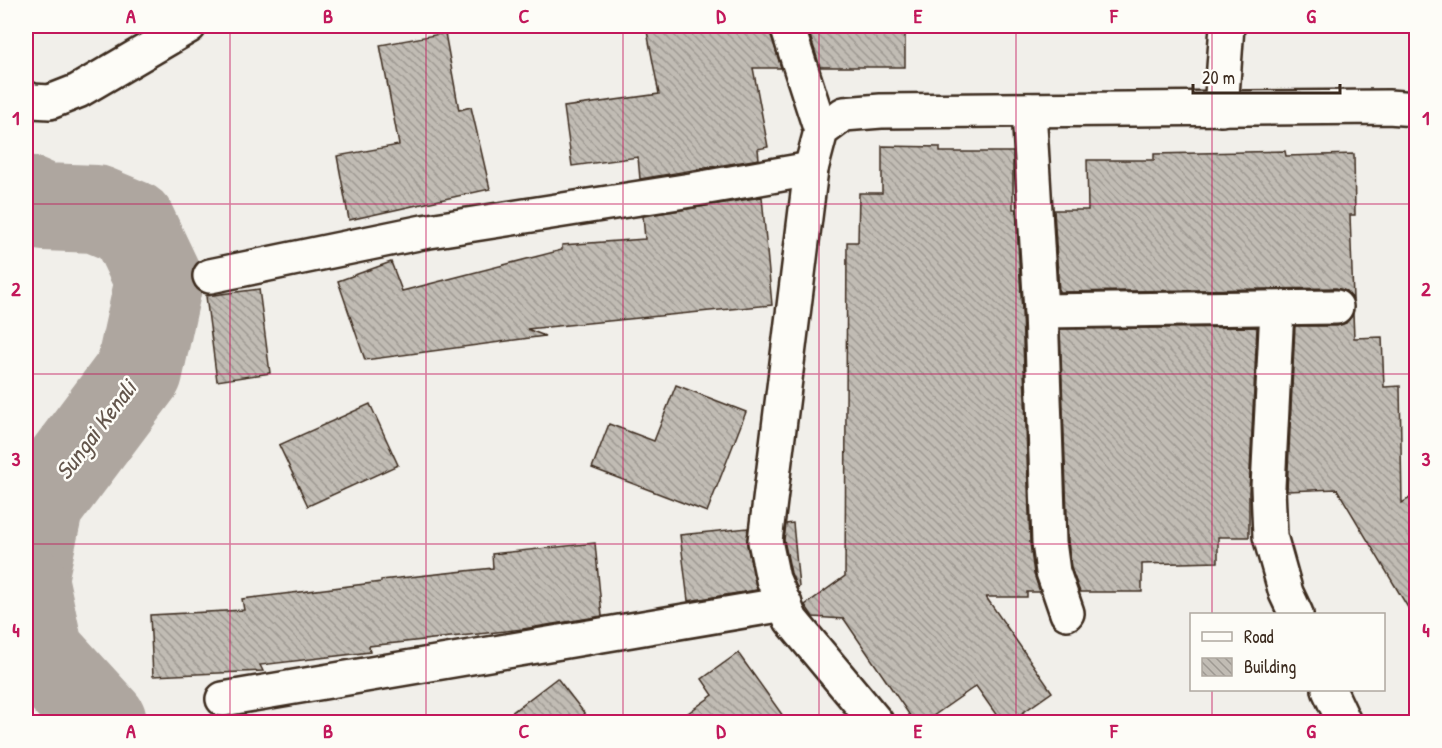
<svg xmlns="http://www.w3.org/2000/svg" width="1442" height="748" viewBox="0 0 1442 748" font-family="'Patrick Hand',sans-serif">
<defs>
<pattern id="building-back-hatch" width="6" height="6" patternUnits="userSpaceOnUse" patternTransform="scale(1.5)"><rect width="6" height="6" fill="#c1bcb4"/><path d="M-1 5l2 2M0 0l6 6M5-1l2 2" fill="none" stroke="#9e9992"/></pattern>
</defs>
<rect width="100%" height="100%" fill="#f1efea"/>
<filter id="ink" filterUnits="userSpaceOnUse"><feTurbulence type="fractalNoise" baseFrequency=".0167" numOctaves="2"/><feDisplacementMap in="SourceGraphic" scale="12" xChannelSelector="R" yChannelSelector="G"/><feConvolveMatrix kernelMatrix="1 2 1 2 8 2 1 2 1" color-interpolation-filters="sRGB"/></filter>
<g filter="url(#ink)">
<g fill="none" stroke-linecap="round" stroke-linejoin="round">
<g stroke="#aea69f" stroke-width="88">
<polyline points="26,199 44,207 96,209 132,224 159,281 139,372 40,504 26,569"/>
<polyline points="26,588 40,653 103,722"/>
</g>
</g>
<g fill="url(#building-back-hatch)" stroke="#3b2a1e" stroke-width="1.5">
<polygon points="646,26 769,26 781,68 753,68 768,147 758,149 759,159 640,179 638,157 572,166 564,107 659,94"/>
<polygon points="807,26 905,26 905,67 820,67"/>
<polygon points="445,33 459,110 471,107 490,189 349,220 337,156 399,145 380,45"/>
<polygon points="882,146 940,147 940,152 1013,152 1013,209 1016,209 1022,312 1030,543 1034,574 1040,592 1027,592 1027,597 986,597 1052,692 1008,723 1002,723 976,686 923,723 915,723 844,619 813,617 805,605 845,576 847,242 858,242 859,193 882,193"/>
<polygon points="1285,151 1286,156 1354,154 1355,215 1350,215 1353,299 1346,291 1336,288 1059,292 1054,210 1088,210 1087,160 1154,160 1154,154"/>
<polygon points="762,197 772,305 527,329 545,336 365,360 338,281 391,262 402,291 562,250 562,245 645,239 643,216"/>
<polygon points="259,289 270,373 217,381 206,296"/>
<polygon points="1353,314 1354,338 1382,337 1384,387 1400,386 1402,503 1416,494 1416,621 1337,489 1287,491 1295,326 1337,326 1346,323"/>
<polygon points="1257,327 1249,492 1249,537 1218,537 1218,562 1142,564 1142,592 1080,592 1071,568 1068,540 1060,329"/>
<polygon points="676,385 746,412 707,512 592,468 609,424 654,441"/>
<polygon points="370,404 398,465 308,506 279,445"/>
<polygon points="793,523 799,587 797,588 791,573 784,540 786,524"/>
<polygon points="748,528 747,545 757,590 688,601 680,535"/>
<polygon points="595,543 602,616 523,629 369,646 370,652 260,665 263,671 153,676 150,615 244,610 242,599 381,582 381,580 493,568 492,554"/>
<polygon points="738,653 788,723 674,723 713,695 702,679"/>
<polygon points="557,678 592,723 498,723"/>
</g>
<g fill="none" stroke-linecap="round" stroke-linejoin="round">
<g stroke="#3b2a1e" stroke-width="38">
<g id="street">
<polyline points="787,26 821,131"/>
<polyline points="26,98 32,101 50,102 78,91 189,26"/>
<polyline points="1221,109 1227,26"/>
<polyline points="1029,110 1041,311 1049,542 1053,572 1067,613"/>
<polyline points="210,276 423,232 691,190 811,169"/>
<polyline points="1277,309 1268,487 1270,536 1286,593 1296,614"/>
<polyline points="1041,311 1336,307"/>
<polyline points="1329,690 1344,722"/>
<polyline points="223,699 785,604"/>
<polyline points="876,722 791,620 773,579 765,541 811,169 821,131 844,114 881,111 1388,107 1416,109"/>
</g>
</g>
<use href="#street" stroke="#fdfcf7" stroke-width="33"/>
</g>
</g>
<path fill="none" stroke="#c2185b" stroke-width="1.5" stroke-opacity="0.55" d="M230,26V722M426,26V722M623,26V722M819,26V722M1016,26V722M1212,26V614M26,204H1416M26,374H1416M26,544H1416M1212,690V722"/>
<g text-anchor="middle" stroke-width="5" stroke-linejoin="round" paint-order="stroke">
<g font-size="24" font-style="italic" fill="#63554b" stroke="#fdfcf7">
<text transform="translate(96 430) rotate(-53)" y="8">Sungai Kenali</text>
</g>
</g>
<rect width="1442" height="748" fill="none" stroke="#fdfcf7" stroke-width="66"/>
<rect x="1190" y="613" width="195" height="78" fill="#fdfcf7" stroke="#afa8a0" stroke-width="1.5"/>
<rect x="1202" y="632" width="30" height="9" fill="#fdfcf7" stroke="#afa8a0" stroke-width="1.5"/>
<text x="1244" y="643" font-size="18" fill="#3b2a1e">Road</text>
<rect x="1202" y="658" width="30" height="18" fill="url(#building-back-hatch)" stroke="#afa8a0" stroke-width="1.5"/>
<text x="1244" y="673" font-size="18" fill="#3b2a1e">Building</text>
<path d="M1193 84v9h147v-9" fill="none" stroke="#3b2a1e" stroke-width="3"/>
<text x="1202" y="84" font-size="18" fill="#3b2a1e" stroke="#fdfcf7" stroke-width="4.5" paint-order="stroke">20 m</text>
<rect x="33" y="33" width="1376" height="682" fill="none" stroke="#c2185b" stroke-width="2"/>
<g font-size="20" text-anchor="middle" font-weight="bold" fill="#c2185b">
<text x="131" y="23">A</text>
<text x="328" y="23">B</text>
<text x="524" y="23">C</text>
<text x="721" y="23">D</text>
<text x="918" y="23">E</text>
<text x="1114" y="23">F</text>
<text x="1311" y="23">G</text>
<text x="16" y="125">1</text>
<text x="1426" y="125">1</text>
<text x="16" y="296">2</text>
<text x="1426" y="296">2</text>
<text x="16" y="466">3</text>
<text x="1426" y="466">3</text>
<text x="16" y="637">4</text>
<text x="1426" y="637">4</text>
<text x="131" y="738">A</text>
<text x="328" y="738">B</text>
<text x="524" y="738">C</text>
<text x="721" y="738">D</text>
<text x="918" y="738">E</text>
<text x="1114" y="738">F</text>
<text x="1311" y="738">G</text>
</g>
</svg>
